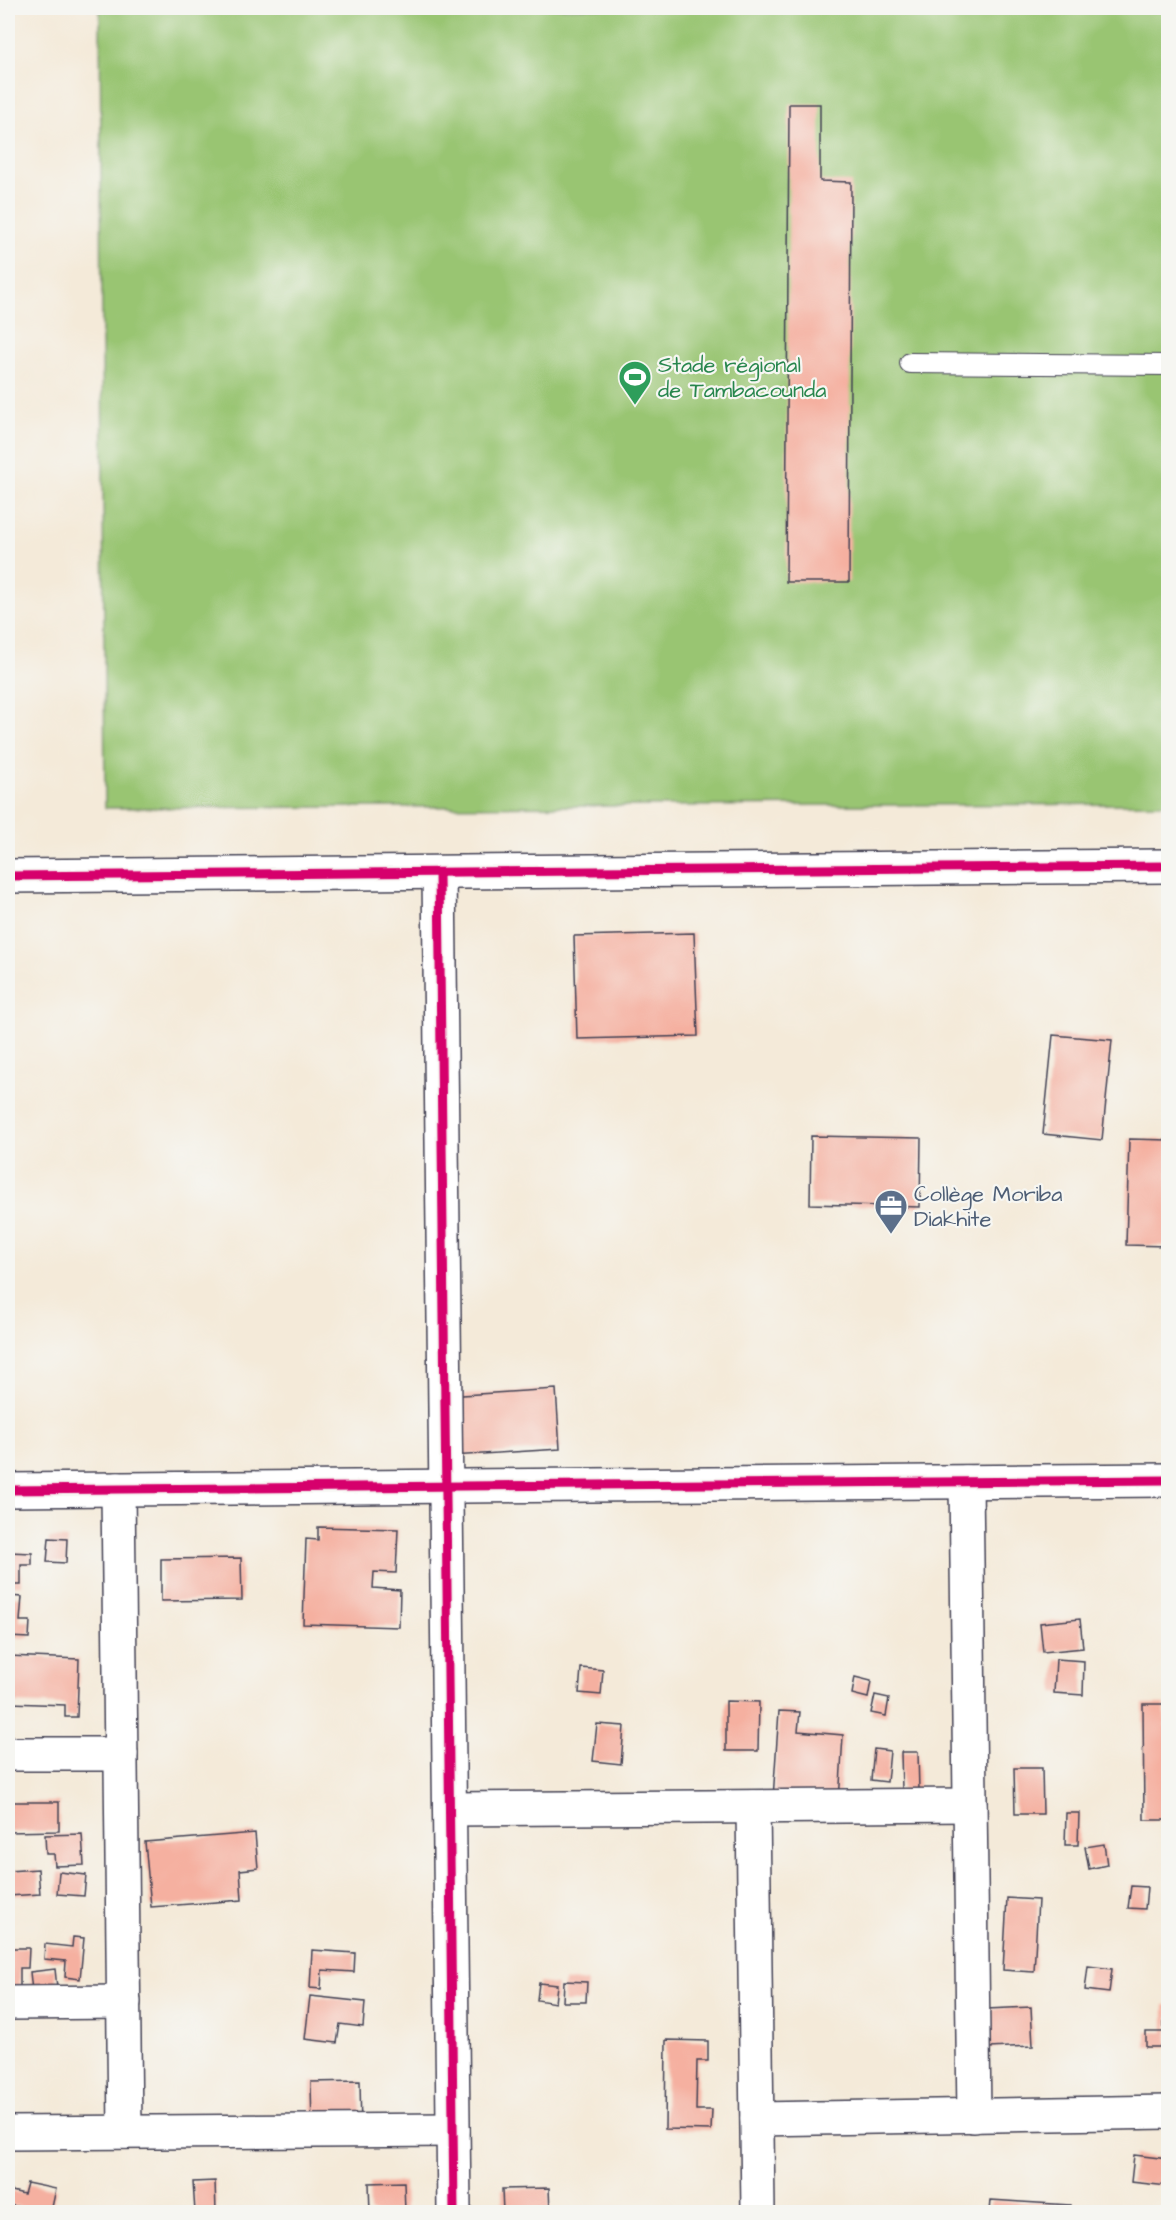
<svg xmlns="http://www.w3.org/2000/svg" width="1176" height="2220" viewBox="0 0 1176 2220" font-family="'Architects Daughter',sans-serif">
<rect width="100%" height="100%" fill="#f6f6f2"/>
<filter id="ink" filterUnits="userSpaceOnUse"><feTurbulence type="fractalNoise" baseFrequency=".0167" numOctaves="2"/><feDisplacementMap in="SourceGraphic" scale="12" xChannelSelector="R" yChannelSelector="G"/><feConvolveMatrix kernelMatrix="1 2 1 2 8 2 1 2 1" color-interpolation-filters="sRGB"/></filter>
<filter id="wash" filterUnits="userSpaceOnUse"><feTurbulence type="fractalNoise" baseFrequency=".008" numOctaves="4" result="noise"/><feDisplacementMap in="SourceGraphic" scale="24" xChannelSelector="R" yChannelSelector="G"/><feGaussianBlur stdDeviation="1.35" result="paint"/><feColorMatrix in="noise" values="0 0 0 0 0 0 0 0 0 0 0 0 0 0 0 0 0 1.4 0 .05"/><feComposite in="paint" operator="in"/></filter>
<g filter="url(#wash)">
<rect width="100%" height="100%" fill="#f4ead9"/>
<polygon fill="#99c572" stroke="#5e7456" stroke-width="1.5" points="100,8 1168,8 1168,804 105,808"/>
<g id="blocks">
<g fill="#f5b0a0">
<polygon points="789,104 820,104 820,181 851,182 849,582 786,582"/>
<polygon points="694,933 698,1036 577,1039 574,936"/>
<polygon points="1053,1035 1112,1040 1102,1140 1043,1134"/>
<polygon points="811,1136 921,1138 920,1207 810,1204"/>
<polygon points="1129,1139 1168,1140 1168,1246 1126,1245"/>
<polygon points="556,1389 560,1449 452,1456 447,1396"/>
<polygon points="318,1527 398,1529 396,1573 374,1572 373,1588 400,1590 399,1627 303,1624 306,1539 318,1540"/>
<polygon points="49,1538 67,1539 66,1563 47,1562"/>
<polygon points="8,1552 32,1553 32,1565 21,1565 21,1585 8,1585"/>
<polygon points="241,1558 242,1600 161,1601 161,1559"/>
<polygon points="8,1596 22,1597 20,1621 30,1621 29,1638 8,1637"/>
<polygon points="1080,1619 1083,1648 1043,1652 1040,1623"/>
<polygon points="8,1656 79,1659 77,1717 65,1717 65,1705 11,1703 11,1722 8,1722"/>
<polygon points="1056,1659 1084,1661 1083,1695 1054,1693"/>
<polygon points="581,1668 603,1670 601,1695 579,1693"/>
<polygon points="855,1677 871,1681 868,1698 852,1694"/>
<polygon points="875,1695 889,1698 886,1716 871,1713"/>
<polygon points="726,1701 759,1702 758,1751 726,1751"/>
<polygon points="1143,1704 1165,1704 1165,1726 1168,1726 1168,1820 1144,1820"/>
<polygon points="779,1711 800,1712 798,1731 843,1735 839,1802 773,1798"/>
<polygon points="597,1724 624,1726 621,1764 593,1761"/>
<polygon points="874,1749 890,1751 887,1782 871,1780"/>
<polygon points="901,1752 918,1752 919,1791 902,1790"/>
<polygon points="1014,1768 1042,1768 1043,1814 1015,1814"/>
<polygon points="8,1802 59,1802 59,1831 8,1832"/>
<polygon points="1066,1813 1079,1813 1078,1845 1065,1845"/>
<polygon points="255,1833 258,1868 240,1870 242,1900 151,1907 145,1842"/>
<polygon points="82,1834 84,1865 55,1866 54,1854 46,1854 45,1835"/>
<polygon points="1104,1844 1107,1865 1089,1869 1085,1847"/>
<polygon points="38,1869 40,1894 8,1896 8,1871"/>
<polygon points="59,1872 86,1875 84,1896 57,1894"/>
<polygon points="1131,1886 1147,1887 1145,1909 1128,1908"/>
<polygon points="1007,1898 1038,1900 1034,1972 1003,1970"/>
<polygon points="73,1937 84,1938 80,1979 65,1977 66,1961 44,1959 45,1944 72,1947"/>
<polygon points="8,1948 29,1948 28,1968 20,1968 20,1987 8,1987"/>
<polygon points="312,1950 355,1953 354,1972 322,1970 321,1989 310,1988"/>
<polygon points="1088,1966 1112,1969 1109,1993 1085,1990"/>
<polygon points="55,1969 57,1988 32,1991 30,1972"/>
<polygon points="564,1981 587,1982 586,2002 563,2002"/>
<polygon points="539,1983 557,1985 555,2003 537,2000"/>
<polygon points="310,1996 365,2002 363,2027 340,2024 337,2043 305,2039"/>
<polygon points="1164,2005 1168,2005 1168,2047 1146,2047 1146,2032 1164,2032"/>
<polygon points="1031,2007 1033,2046 989,2048 987,2009"/>
<polygon points="666,2040 708,2041 708,2061 697,2061 696,2110 712,2110 711,2130 665,2129"/>
<polygon points="360,2081 361,2129 312,2130 311,2082"/>
<polygon points="1134,2155 1168,2159 1168,2186 1131,2182"/>
<polygon points="215,2181 216,2212 195,2212 193,2182"/>
<polygon points="404,2182 405,2212 370,2212 369,2183"/>
<polygon points="27,2183 56,2189 51,2212 8,2205 8,2190 24,2194"/>
<polygon points="549,2188 550,2212 503,2212 502,2189"/>
<polygon points="991,2200 1070,2205 1070,2212 990,2212"/>
<polygon points="59,2207 90,2211 89,2212 59,2212"/>
</g>
</g>
</g>
<g filter="url(#ink)">
<use href="#blocks" fill-opacity="0" stroke="#424053" stroke-width="1.5"/>
<g fill="none" stroke-linecap="round" stroke-linejoin="round">
<g stroke="#424053" stroke-width="22">
<polyline id="lane" points="910,363 1168,365"/>
</g>
<g stroke="#424053" stroke-width="36">
<g id="street">
<polyline points="439,873 454,2212"/>
<polyline points="8,876 1168,866"/>
<polyline points="966,1482 974,2116"/>
<polyline points="118,1489 125,2132"/>
<polyline points="8,1490 1168,1480"/>
<polyline points="8,1754 121,1754"/>
<polyline points="753,1807 758,2212"/>
<polyline points="450,1809 970,1805"/>
<polyline points="8,2003 124,2002"/>
<polyline points="757,2119 1168,2112"/>
<polyline points="8,2133 453,2130"/>
</g>
</g>
<use href="#lane" stroke="#fff" stroke-width="20"/>
<use href="#street" stroke="#fff" stroke-width="33"/>
<g stroke="#f6f6f2" stroke-width="13">
<g id="cycleway">
<polyline points="439,873 454,2212"/>
<polyline points="8,876 1168,866"/>
<polyline points="8,1490 1168,1480"/>
</g>
</g>
<use href="#cycleway" stroke="#d6006c" stroke-width="9"/>
</g>
</g>
<defs>
<g id="stadium-pin" transform="scale(1.725)"><path d="M0 17L-7.5 6A9.5 9.5 0 1 1 7.5 6Z" fill="#2e9e5b" stroke="#f6f6f2"/><path d="M0-5a6.5 5 0 1 0 0 10a6.5 5 0 1 0 0-10ZM-3.5-1.8h7v3.6h-7Z" fill="#fff"/></g>
<g id="office-pin" transform="scale(1.725)"><path d="M0 17L-7.5 6A9.5 9.5 0 1 1 7.5 6Z" fill="#5c6f8a" stroke="#f6f6f2"/><path d="M-6-3h4V-5.5h4V-3h4V5H-6ZM-1-4.5V-3h2v-1.5ZM-6 0V1H6V0Z" fill="#fff"/></g>
</defs>
<g fill-rule="evenodd">
<use href="#stadium-pin" x="635" y="377"/>
<use href="#office-pin" x="891" y="1206"/>
</g>
<g text-anchor="middle" stroke-width="4.5" stroke-linejoin="round" paint-order="stroke">
<g font-size="22" fill="#27864d" stroke="#f6f6f2" text-anchor="start">
<text x="658" y="372">Stade régional<tspan x="658" dy="25">de Tambacounda</tspan></text>
</g>
<g font-size="22" fill="#4e5e75" stroke="#f6f6f2" text-anchor="start">
<text x="914" y="1201">Collège Moriba<tspan x="914" dy="25">Diakhite</tspan></text>
</g>
</g>
<rect width="1176" height="2220" fill="none" stroke="#f6f6f2" stroke-width="30"/>
</svg>
